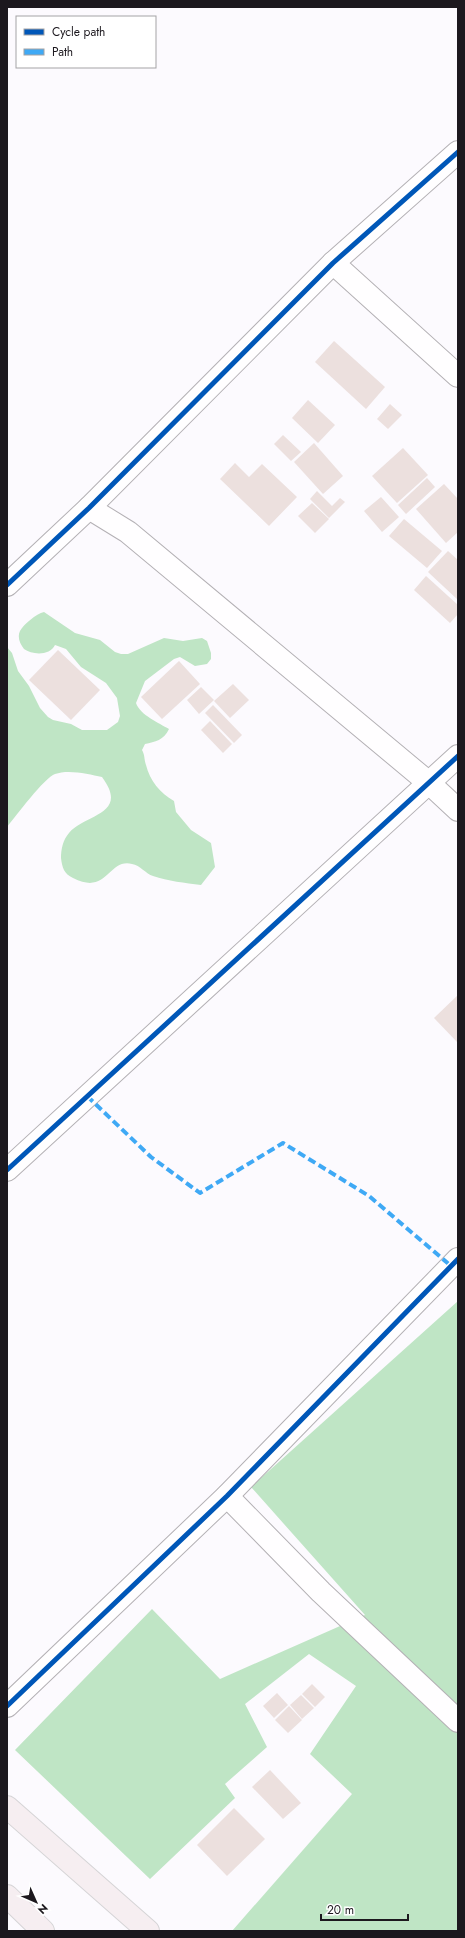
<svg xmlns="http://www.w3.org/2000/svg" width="465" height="1938" viewBox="0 0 465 1938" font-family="Jost,sans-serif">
<rect width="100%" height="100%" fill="#fcfafe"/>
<g fill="#bfe5c5">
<path d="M44,612L75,633L100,640L115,652L121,654H128L164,638L183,641L202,638L207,641L211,653V659L207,664L195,666L180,657L174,659L145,681L136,703C140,715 159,723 169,729C164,740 155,742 145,744L142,750C145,755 144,759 146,765C150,781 160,793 174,801L176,812L191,830L211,843L215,867L201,885C185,883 168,881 153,876C146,874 140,865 132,864C108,858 108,896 73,878C64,874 62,867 61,858C61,849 63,840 69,833C85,814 130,815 102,777C89,774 68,769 55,774C45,777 15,817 7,827V647L12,653L18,671L29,686L40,708L48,717L53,720L71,724L82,730H107L118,722L120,716L117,698L106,683L81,667L66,649L55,645C50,656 32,655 24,649C20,644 17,637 20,631C24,624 36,614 44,612Z"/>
<polygon points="458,1301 458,1931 232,1931 352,1794 310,1754 356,1686 309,1654 245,1704 267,1747 225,1784 235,1798 150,1879 15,1750 152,1609 220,1679 365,1615 251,1487"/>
</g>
<g fill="#ece0de">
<polygon points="334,341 385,387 366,409 315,362"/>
<polygon points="308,400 335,425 318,443 292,418"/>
<polygon points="390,404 402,415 388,429 377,419"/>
<polygon points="283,435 301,452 291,461 274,444"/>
<polygon points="314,443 343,476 323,494 294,462"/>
<polygon points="403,448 428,475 397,503 372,476"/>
<polygon points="235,463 249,477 262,464 297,497 269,526 220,479"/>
<polygon points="427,478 435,487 406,514 398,505"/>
<polygon points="444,484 458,499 458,532 446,543 416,509"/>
<polygon points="317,491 332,506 340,498 345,502 329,518 310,499"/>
<polygon points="381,497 399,517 382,532 364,511"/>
<polygon points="312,503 329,519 315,533 298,516"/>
<polygon points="404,519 442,551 427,568 389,536"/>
<polygon points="448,551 458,560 458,600 428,572"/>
<polygon points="426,576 458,605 458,614 450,623 414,590"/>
<polygon points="58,650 100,690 71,720 29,680"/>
<polygon points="179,661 200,684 162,719 141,697"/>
<polygon points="233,684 249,700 230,718 214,701"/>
<polygon points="201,687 214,700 199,714 187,700"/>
<polygon points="213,705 242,735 234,743 205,713"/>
<polygon points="210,721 232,744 223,753 201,730"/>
<polygon points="458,995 458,1043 434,1018"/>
<polygon points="312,1684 325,1697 315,1707 302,1694"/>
<polygon points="277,1693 288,1705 274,1718 263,1706"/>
<polygon points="301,1695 314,1708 302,1719 290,1705"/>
<polygon points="289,1706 302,1720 288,1733 275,1720"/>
<polygon points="270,1770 301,1803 283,1819 252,1787"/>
<polygon points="234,1808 265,1839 227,1876 197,1845"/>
</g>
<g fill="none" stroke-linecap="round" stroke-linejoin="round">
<g stroke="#b4b1b5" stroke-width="24">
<g id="minor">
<polyline points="333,263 458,376"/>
<polyline points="89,508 128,532 429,783 458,810"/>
<polyline points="7,585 89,508 333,263 458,152"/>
<polyline points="7,1170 458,756"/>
<polyline points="227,1496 321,1592 458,1721"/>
<polyline points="7,1706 227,1496 458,1259"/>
</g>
</g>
<g stroke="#d5d4d6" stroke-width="24">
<g id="major">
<polyline points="7,1807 148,1931"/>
<polyline points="7,1896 43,1931"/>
</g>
</g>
<use href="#minor" stroke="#fffeff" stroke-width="22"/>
<use href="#major" stroke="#f6eef1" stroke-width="22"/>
<polyline stroke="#3fa9f5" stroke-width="4" stroke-dasharray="8 4" stroke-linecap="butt" points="87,1096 151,1157 200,1193 283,1143 369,1196 451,1266"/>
<g stroke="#fff" stroke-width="8">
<g id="cycleway">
<polyline points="7,585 89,508 333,263 458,152"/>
<polyline points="7,1170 458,756"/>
<polyline points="7,1706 227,1496 458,1259"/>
</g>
</g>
<use href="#cycleway" stroke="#0057b8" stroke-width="5"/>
</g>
<rect width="465" height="1938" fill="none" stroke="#1c181e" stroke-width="16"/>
<rect x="16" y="16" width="140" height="52" fill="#ffffff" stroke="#a4a3a5"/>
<rect x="24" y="29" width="20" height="6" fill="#0057b8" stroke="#a4a3a5"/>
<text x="52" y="36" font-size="12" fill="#1c181e">Cycle path</text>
<rect x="24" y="49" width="20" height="6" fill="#3fa9f5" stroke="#a4a3a5"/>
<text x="52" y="56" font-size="12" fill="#1c181e">Path</text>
<g transform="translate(36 1902) rotate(135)" stroke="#ffffff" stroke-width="3" paint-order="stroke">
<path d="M0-3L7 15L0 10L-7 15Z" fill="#1c181e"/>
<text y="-6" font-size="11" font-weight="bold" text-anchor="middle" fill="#1c181e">N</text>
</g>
<path d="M321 1914v6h87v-6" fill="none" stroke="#1c181e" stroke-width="2"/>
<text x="327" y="1914" font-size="12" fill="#1c181e" stroke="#ffffff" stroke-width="3" paint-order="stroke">20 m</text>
</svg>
